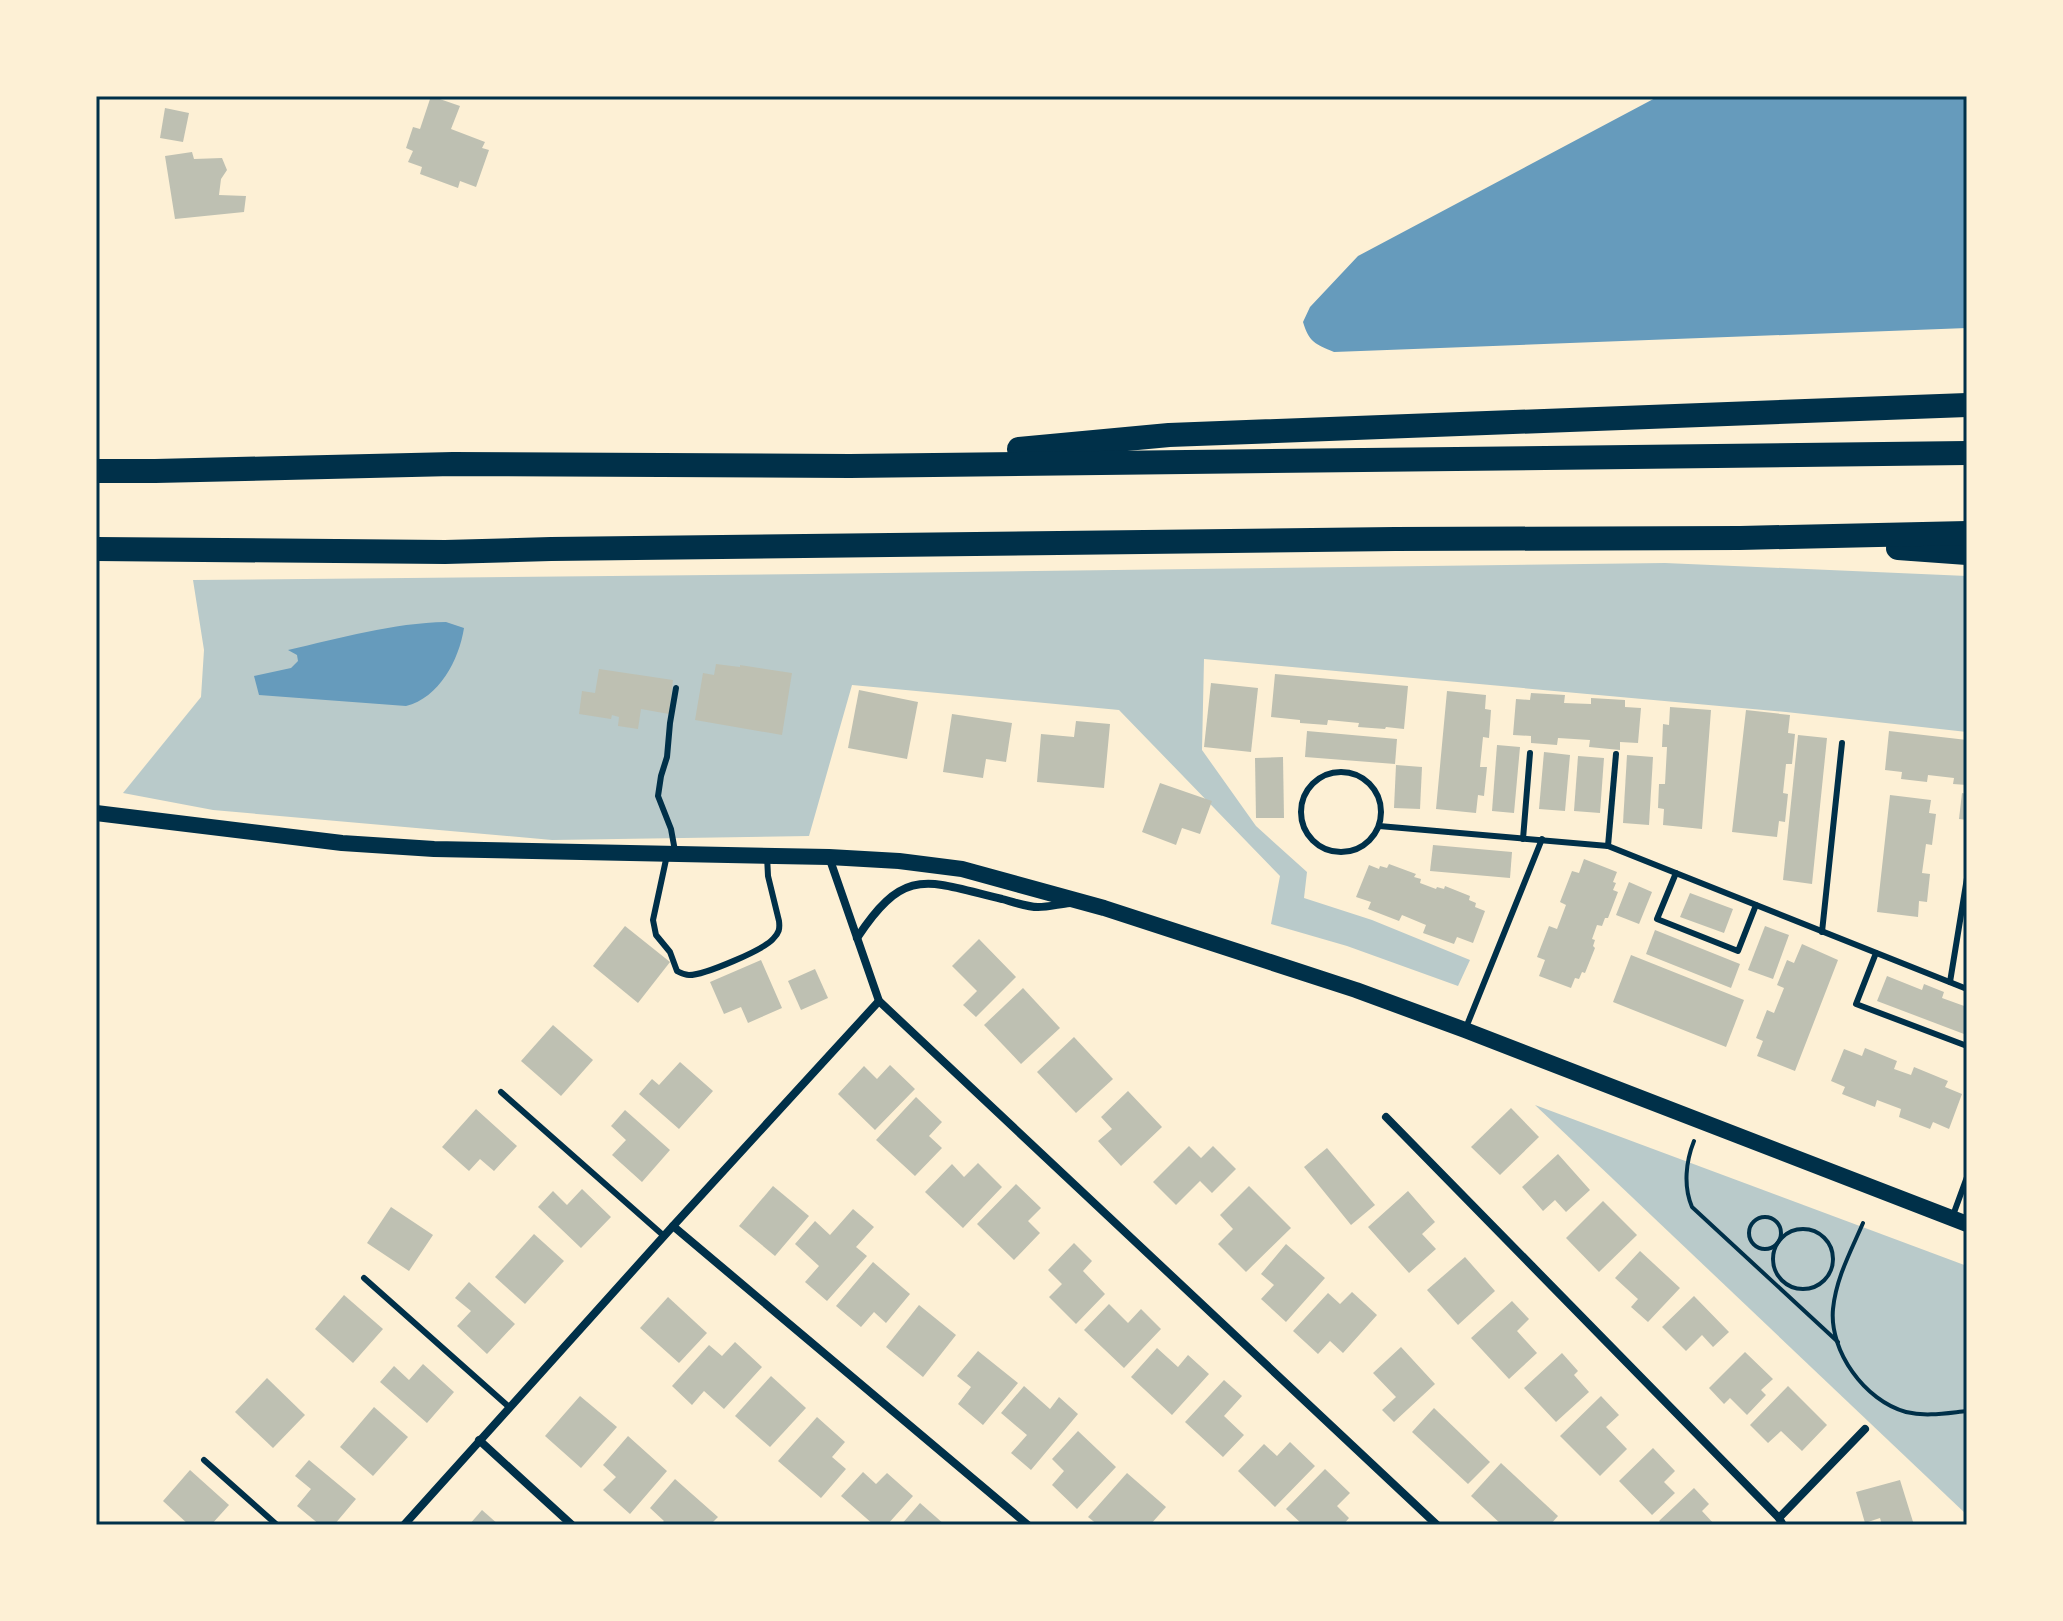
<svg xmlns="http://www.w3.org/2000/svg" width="2063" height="1621" viewBox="0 0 2063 1621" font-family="'Nunito Sans',sans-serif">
<rect width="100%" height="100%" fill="#fdf0d5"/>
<g fill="#b9caca">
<polygon points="1665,563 1967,576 1967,732 1786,712 1204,659 1202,750 1256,826 1307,872 1304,898 1372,920 1470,960 1458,986 1347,946 1271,924 1280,876 1119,710 852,685 809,836 552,840 213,810 123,793 201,697 204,650 193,580 810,574"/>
<polygon points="1535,1105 1967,1266 1967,1515"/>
</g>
<g fill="#669bbc">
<path d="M1659,96H1967V328L1334,352C1315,344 1309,342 1303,322L1310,307L1358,256Z"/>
<path d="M446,622L464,628C459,660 439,698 406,706L259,695L254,676L291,668L298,661L297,655L288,650C340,638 393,623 446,622Z"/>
</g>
<g fill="#bec0b2">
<polygon points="431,96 460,106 451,129 485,142 482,148 489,150 476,187 460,181 458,188 420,174 422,167 408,162 413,151 406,148 413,127 420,129"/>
<polygon points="165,108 189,113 183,142 160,138"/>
<polygon points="192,152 194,159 222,158 227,170 221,179 219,195 246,196 244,212 175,219 165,156"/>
<polygon points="716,664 740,667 740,665 792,673 782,735 695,720 703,673 714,675"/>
<polygon points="599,669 673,680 669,714 641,709 638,729 618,726 619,717 612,715 611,719 579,714 582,691 595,693"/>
<polygon points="1275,674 1408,686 1404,729 1386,727 1385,729 1358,727 1359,723 1328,720 1327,725 1300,723 1300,720 1271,717"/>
<polygon points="1211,683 1258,688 1251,752 1204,747"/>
<polygon points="859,690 918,702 907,759 848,748"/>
<polygon points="1447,691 1486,695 1485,709 1491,710 1489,738 1483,737 1480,767 1487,767 1484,796 1478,795 1476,813 1436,809"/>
<polygon points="1531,693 1565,695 1564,703 1591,704 1591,698 1625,700 1625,707 1641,708 1638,743 1620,742 1620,750 1589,747 1590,740 1558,738 1557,745 1531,743 1531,736 1513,735 1516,699 1530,700"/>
<polygon points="1670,707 1711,710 1702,829 1663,825 1664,809 1658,808 1659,784 1665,784 1667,747 1662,747 1663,724 1669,725"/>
<polygon points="1746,710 1790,715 1788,733 1795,734 1792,764 1786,764 1783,793 1788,794 1785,822 1779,821 1777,837 1732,832"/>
<polygon points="952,714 1012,723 1006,762 986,759 983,778 943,772"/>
<polygon points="1076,721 1110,724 1104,788 1037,782 1041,734 1074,737"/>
<polygon points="1307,731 1397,739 1395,764 1305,757"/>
<polygon points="1889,731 1967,740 1967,785 1953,784 1954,778 1928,775 1927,782 1901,779 1902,772 1885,770"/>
<polygon points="1798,735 1827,738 1812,884 1783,880"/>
<polygon points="1497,745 1520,747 1514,813 1492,811"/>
<polygon points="1544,752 1570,755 1565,811 1539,809"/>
<polygon points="1627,755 1653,757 1649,825 1623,823"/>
<polygon points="1578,756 1604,758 1600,813 1574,811"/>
<polygon points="1283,757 1284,818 1256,818 1255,758"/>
<polygon points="1396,765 1422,767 1420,809 1394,808"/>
<polygon points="1160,783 1212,801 1200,834 1182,828 1176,845 1142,832"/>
<polygon points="1962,793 1967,794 1967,820 1959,819"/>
<polygon points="1890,795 1931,800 1929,813 1936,814 1932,845 1926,844 1922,873 1930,874 1927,902 1919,901 1918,917 1877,912"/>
<polygon points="1433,845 1512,852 1510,878 1430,871"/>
<polygon points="1584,859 1617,872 1613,882 1616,883 1613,890 1618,892 1608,918 1605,918 1602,926 1597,925 1592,939 1595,940 1593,946 1595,948 1585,973 1582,972 1579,979 1575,978 1571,988 1539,976 1545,960 1537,957 1549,926 1557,929 1566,905 1560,902 1572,871 1579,873"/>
<polygon points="1389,864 1416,874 1414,877 1421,879 1420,883 1436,889 1437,887 1444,889 1445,886 1470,896 1469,900 1476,903 1475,907 1485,911 1473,943 1457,937 1454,944 1423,933 1426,925 1402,915 1399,921 1368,909 1371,902 1356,897 1369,865 1379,869 1380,866 1387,868"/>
<polygon points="1629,882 1652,892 1639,924 1616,915"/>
<polygon points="1690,893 1733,909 1724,933 1680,917"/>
<polygon points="625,926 670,962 638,1003 593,966"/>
<polygon points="1765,926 1789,935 1773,979 1748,970"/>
<polygon points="1655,930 1740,964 1731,988 1646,954"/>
<polygon points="979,939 1016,977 976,1017 963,1005 977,991 952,966"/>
<polygon points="1802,944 1838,960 1795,1071 1757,1056 1763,1041 1756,1038 1767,1010 1774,1013 1784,988 1777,985 1787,960 1794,963"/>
<polygon points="1631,955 1744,1000 1726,1047 1613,1002"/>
<polygon points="761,960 782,1008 748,1023 741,1007 724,1014 710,982"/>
<polygon points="815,969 828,998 801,1010 788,981"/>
<polygon points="1887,976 1922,990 1924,984 1944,992 1942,998 1967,1007 1967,1026 1964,1034 1877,1001"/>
<polygon points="1023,988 1060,1028 1021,1064 984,1025"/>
<polygon points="553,1025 593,1060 561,1096 521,1061"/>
<polygon points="1074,1037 1113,1079 1076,1113 1037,1072"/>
<polygon points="1865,1048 1897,1061 1894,1069 1911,1075 1914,1067 1948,1081 1945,1087 1962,1094 1949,1129 1933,1122 1930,1129 1899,1117 1901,1109 1877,1100 1875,1107 1842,1094 1845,1087 1831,1081 1844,1049 1862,1056"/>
<polygon points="680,1062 713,1091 679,1129 639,1094 652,1079 659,1085"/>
<polygon points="890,1065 915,1089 875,1130 838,1094 864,1066 877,1079"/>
<polygon points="1128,1091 1162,1127 1121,1166 1098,1141 1112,1129 1101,1117"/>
<polygon points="916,1097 942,1122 929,1136 942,1148 915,1176 876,1140"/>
<polygon points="1511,1108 1539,1137 1500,1175 1471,1147"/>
<polygon points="476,1109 517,1146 494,1171 480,1159 469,1171 442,1147"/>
<polygon points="625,1110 670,1150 642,1182 612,1155 626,1140 611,1126"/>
<polygon points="1189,1146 1201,1158 1213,1146 1236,1169 1212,1193 1200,1181 1176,1205 1153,1182"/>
<polygon points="1327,1148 1375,1205 1351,1225 1304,1167"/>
<polygon points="1558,1154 1590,1190 1566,1212 1555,1200 1543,1211 1522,1187"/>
<polygon points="978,1163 1002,1187 963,1228 925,1192 952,1164 964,1177"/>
<polygon points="1016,1184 1041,1208 1028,1221 1040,1233 1014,1260 977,1224"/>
<polygon points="773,1186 809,1216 775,1256 739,1226"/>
<polygon points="1249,1186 1291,1228 1246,1272 1218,1244 1233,1229 1220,1215"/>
<polygon points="582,1189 611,1217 581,1248 538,1207 553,1191 567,1205"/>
<polygon points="1408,1191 1435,1222 1422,1234 1436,1249 1409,1273 1368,1227"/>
<polygon points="1603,1201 1637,1235 1599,1272 1566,1238"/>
<polygon points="391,1207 433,1235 409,1271 367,1243"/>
<polygon points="853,1209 874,1227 856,1247 867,1256 827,1301 805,1282 819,1266 795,1244 815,1221 830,1235"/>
<polygon points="534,1234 564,1261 525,1304 495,1277"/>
<polygon points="1074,1243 1092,1261 1083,1271 1105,1294 1076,1324 1049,1297 1062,1284 1048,1270"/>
<polygon points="1286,1244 1325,1278 1286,1322 1261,1299 1274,1285 1261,1274"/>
<polygon points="1640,1251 1680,1288 1648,1322 1631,1307 1638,1299 1615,1278"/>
<polygon points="1465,1257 1495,1291 1458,1325 1427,1290"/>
<polygon points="873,1262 910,1294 886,1323 874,1312 861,1327 836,1306"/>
<polygon points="469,1282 515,1324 487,1354 457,1326 471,1311 455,1298"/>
<polygon points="1352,1292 1377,1315 1343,1353 1330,1341 1318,1354 1293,1331 1328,1293 1340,1304"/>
<polygon points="344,1295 383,1329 353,1363 315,1329"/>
<polygon points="1694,1296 1729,1332 1713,1347 1702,1335 1686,1351 1662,1327"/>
<polygon points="668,1297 707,1333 679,1363 640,1328"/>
<polygon points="1512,1301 1529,1319 1517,1331 1537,1353 1509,1379 1471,1338"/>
<polygon points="1109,1304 1128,1323 1141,1309 1161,1329 1124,1368 1084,1330"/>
<polygon points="919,1305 956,1335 923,1377 886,1347"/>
<polygon points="735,1342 762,1367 724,1409 704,1391 692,1405 672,1386 709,1345 722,1356"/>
<polygon points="1401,1347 1435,1384 1394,1422 1382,1410 1396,1397 1373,1373"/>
<polygon points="1157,1348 1178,1367 1188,1355 1209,1374 1172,1415 1131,1377"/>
<polygon points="978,1351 1018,1383 983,1425 958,1404 971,1387 957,1376"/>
<polygon points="1745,1352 1773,1379 1761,1390 1766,1395 1747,1415 1730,1398 1724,1404 1709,1388"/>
<polygon points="1562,1353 1578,1371 1574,1375 1589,1392 1556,1422 1524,1388"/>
<polygon points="423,1364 454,1392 427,1423 380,1382 394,1366 409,1380"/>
<polygon points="771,1376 806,1408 770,1447 735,1416"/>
<polygon points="267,1378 305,1415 273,1448 235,1412"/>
<polygon points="1224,1380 1242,1396 1224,1416 1244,1435 1223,1457 1185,1422"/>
<polygon points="1024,1386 1050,1409 1059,1397 1078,1414 1031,1470 1011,1453 1027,1435 1001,1413"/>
<polygon points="1788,1386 1827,1425 1802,1451 1781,1431 1768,1443 1750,1425"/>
<polygon points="580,1396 617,1427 581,1468 545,1436"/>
<polygon points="1601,1396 1619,1415 1606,1427 1627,1449 1600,1476 1560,1436"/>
<polygon points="374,1407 408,1437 373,1476 340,1447"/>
<polygon points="1434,1408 1490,1462 1468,1484 1412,1432"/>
<polygon points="817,1417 845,1442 832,1457 846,1469 821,1498 778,1461"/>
<polygon points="1078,1431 1116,1467 1077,1509 1052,1485 1064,1471 1052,1459"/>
<polygon points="628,1436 667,1471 630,1514 603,1490 616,1477 603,1465"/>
<polygon points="1290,1442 1315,1466 1275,1507 1238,1471 1264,1444 1277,1456"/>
<polygon points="1653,1448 1675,1471 1664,1482 1675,1493 1652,1515 1619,1481"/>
<polygon points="309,1460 356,1499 334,1525 320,1525 297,1506 311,1489 295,1476"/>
<polygon points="1501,1463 1558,1516 1550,1525 1502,1525 1471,1496"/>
<polygon points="1325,1469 1350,1493 1337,1506 1349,1518 1343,1525 1303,1525 1286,1509"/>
<polygon points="190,1470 229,1505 211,1525 189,1525 163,1501"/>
<polygon points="863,1472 876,1484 887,1473 913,1496 887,1525 874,1525 841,1496"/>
<polygon points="1127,1473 1166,1507 1150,1525 1098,1525 1088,1517"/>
<polygon points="675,1479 718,1517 710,1525 660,1525 664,1521 650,1508"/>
<polygon points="1900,1480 1914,1525 1882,1525 1880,1518 1865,1523 1856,1492"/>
<polygon points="1694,1488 1709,1504 1702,1511 1715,1525 1663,1525 1659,1521"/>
<polygon points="920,1503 945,1525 901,1525"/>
<polygon points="482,1510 499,1525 469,1525"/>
</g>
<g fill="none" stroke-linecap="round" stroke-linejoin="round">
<g stroke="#003049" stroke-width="4">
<path d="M1694,1141C1686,1161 1683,1186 1692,1207L1838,1342"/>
<circle cx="1765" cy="1233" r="16"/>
<path d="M1863,1223C1851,1251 1836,1278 1833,1309C1829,1351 1865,1401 1906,1412C1926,1417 1947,1413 1967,1411"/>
<circle cx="1803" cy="1259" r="30"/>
</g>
<g stroke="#003049" stroke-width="6">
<circle cx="1341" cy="812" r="40"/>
<polyline points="1379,826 1608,846 1967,989"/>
<polyline points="1523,839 1530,753"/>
<polyline points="1608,846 1616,754"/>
<polyline points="675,851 671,829 658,796 661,776 667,757 670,723 676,688"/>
<path d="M667,855L653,920L656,935L670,952L677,971C681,973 684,975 689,975C705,975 763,950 773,939C779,933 780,929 779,921L768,876L767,856"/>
<polyline points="1676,873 1657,919 1738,951 1756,905"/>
<polyline points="1822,932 1842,743"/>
<polyline points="1876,953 1856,1004 1967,1046"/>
<polyline points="1950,982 1967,878"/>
<polyline points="1465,1030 1542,839"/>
<polyline points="501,1092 664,1236"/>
<polyline points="1952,1218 1967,1177"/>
<polyline points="364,1278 509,1407"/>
<polyline points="204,1460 277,1525"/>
</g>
<g stroke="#003049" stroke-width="8">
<polyline points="829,857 879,1001 1437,1525"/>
<path d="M857,938C905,865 927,881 1002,899C1013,902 1027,907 1038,907C1049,907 1059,904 1070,903"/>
<polyline points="1386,1117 1779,1518 1783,1525"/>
<polyline points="673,1226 1028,1525"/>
<polyline points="479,1440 572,1525"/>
<polyline points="1779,1518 1865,1429"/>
<polyline points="404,1525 673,1226 879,1001"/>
</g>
<polyline stroke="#003049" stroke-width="16" points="96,813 342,843 434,849 829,857 899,861 962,869 1104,908 1356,990 1465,1030 1967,1224"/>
<g stroke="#003049" stroke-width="24">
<polyline points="1019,449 1169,435 1967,405"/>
<polyline points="96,471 155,471 453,464 850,466 1967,453"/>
<polyline points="1898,548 1967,553"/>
<polyline points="96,549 445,552 551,549 1395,539 1740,538 1967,533"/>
</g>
</g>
<rect width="2063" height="1621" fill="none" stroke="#fdf0d5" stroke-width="196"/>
<rect x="98" y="98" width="1867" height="1425" fill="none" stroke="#003049" stroke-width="3"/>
</svg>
